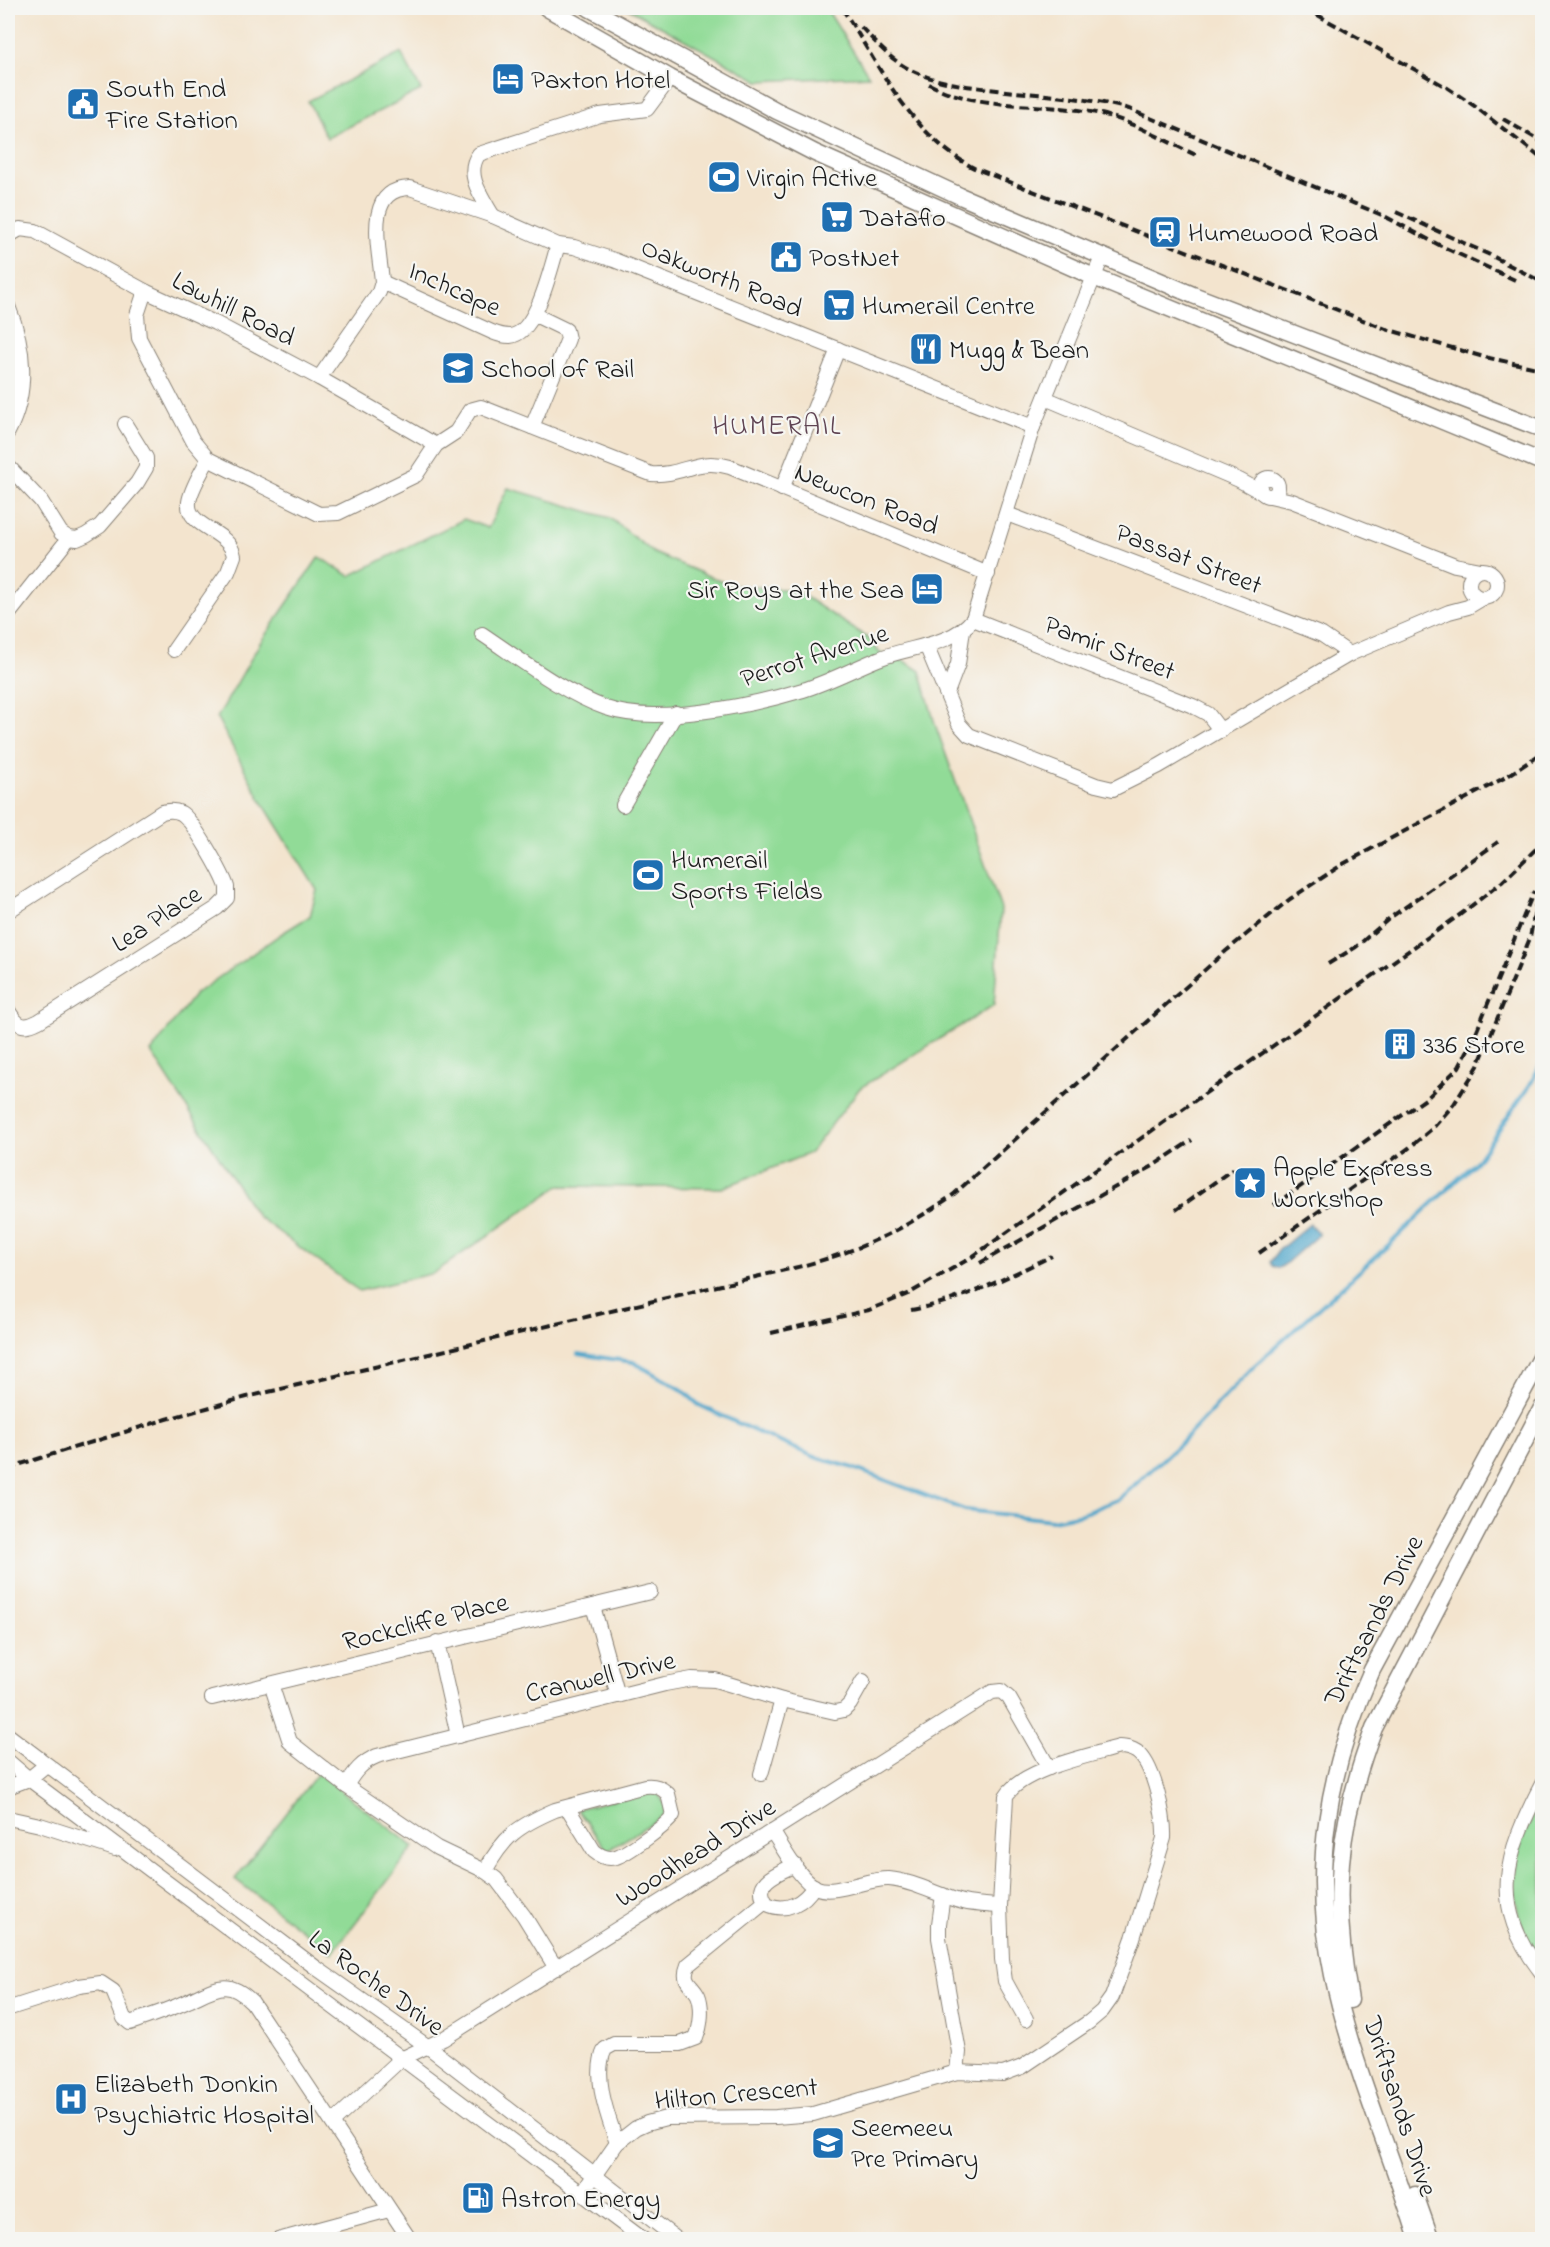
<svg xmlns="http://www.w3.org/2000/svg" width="1550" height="2247" viewBox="0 0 1550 2247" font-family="'Indie Flower',sans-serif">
<rect width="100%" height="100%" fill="#f6f6f2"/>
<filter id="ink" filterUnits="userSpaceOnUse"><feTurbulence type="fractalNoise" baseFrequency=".0167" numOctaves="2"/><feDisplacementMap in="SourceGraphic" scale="12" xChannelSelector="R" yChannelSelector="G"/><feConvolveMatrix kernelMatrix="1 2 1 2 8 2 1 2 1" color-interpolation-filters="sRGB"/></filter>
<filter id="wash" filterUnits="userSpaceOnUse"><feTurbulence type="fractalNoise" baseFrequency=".008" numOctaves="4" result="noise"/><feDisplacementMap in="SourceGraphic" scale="24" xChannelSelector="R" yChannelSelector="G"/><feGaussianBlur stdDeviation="1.35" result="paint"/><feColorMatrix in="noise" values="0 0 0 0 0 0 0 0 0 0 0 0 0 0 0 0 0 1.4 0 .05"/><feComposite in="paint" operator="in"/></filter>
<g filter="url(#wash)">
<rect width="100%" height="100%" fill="#f3e4ce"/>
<g fill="#91db97" stroke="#567c5a" stroke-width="1.5">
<polygon points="627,8 826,8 869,76 759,81"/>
<polygon points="401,53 421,90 327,138 308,101"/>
<polygon points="508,488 610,518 654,553 730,585 795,590 868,638 879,652 906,662 920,671 935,724 1001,909 994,1005 860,1088 810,1153 722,1188 559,1186 434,1273 359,1291 257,1216 151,1052 195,994 281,934 310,916 317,890 262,802 217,718 260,643 319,557 350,576 464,519 488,528"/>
<polygon points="318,1773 414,1847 332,1953 235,1879"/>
<polygon points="655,1789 667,1807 663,1816 607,1851 577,1809"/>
<path d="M1542,1804V1963C1513,1926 1507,1874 1526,1832C1531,1821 1534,1811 1542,1804Z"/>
</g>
<polygon fill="#4da5ca" stroke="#346073" stroke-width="1.5" points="1310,1224 1319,1234 1318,1235 1284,1265 1279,1268 1272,1266 1270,1262 1279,1250"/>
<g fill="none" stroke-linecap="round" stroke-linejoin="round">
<polyline stroke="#4da5ca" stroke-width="4" points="578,1354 633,1362 681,1389 699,1405 759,1433 815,1457 850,1467 965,1510 1052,1520 1082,1514 1119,1499 1183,1441 1252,1368 1393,1241 1476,1162 1530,1085 1542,1062"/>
</g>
</g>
<g filter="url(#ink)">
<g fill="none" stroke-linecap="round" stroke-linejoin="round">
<g stroke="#888075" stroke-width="16">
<g id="minor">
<path d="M493,216C482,197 464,174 479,154L600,115L647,109L670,78"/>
<polyline points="8,236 20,229 35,231 145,291 215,323 319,378 436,445"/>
<path d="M382,282L492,332C497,334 504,336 510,336C537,334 551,266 558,245"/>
<path d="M145,291L137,315L139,338L193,441L208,459L319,514L338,513L416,475L436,445L456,432L470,410L481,407L651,474C684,476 696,457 730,467L988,574"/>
<path d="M8,306C25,347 29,392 8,432"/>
<polyline points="8,347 10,361 8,402"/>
<path d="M319,378L379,292L382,282C380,251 362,189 410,188L493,216L558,245L574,247L614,260L1033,427"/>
<polyline points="1045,398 1239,480 1261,492"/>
<polyline points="532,427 568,339 566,330 535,315"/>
<polyline points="8,466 41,501 61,533 69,538 77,539 86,535 100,526 137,483 146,468 146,458 125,424"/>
<circle cx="1269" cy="487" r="9"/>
<polyline points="782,489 838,349"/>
<polyline points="1270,496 1292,501 1455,565 1481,570"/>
<polyline points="1007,514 1307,629 1322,635 1350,654"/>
<circle cx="1483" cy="584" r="14"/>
<polyline points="8,615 69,538"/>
<polyline points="973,619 1193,706 1208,714 1221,731"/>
<path d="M482,634C521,660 562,692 606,708C656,726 753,705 803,690C829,682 853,669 878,659C909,646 951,647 973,619L1033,427L1102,257"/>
<polyline points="926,645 959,724 969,735 1096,785 1113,789 1159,766 1350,654 1449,612 1468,607 1483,598"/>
<path d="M174,650L228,572L234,556C230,530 186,528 189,502C191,488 202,472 208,459"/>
<polyline points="947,693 958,664 963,630"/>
<polyline points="623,805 676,713"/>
<path d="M8,911L162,812C169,810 175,810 181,813C192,819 223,874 227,887V898L217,908L39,1021C22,1030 17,1025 8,1010"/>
<polyline points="593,1606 618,1696"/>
<polyline points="437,1642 458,1736"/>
<polyline points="271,1684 290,1742 346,1786 437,1848 485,1871 496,1879 524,1916 556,1968"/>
<polyline points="212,1698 650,1592"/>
<polyline points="8,1735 315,1967 427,2046 678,2240"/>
<polyline points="8,1761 29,1779 644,2240"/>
<polyline points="761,1774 782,1700"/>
<path d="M1542,1784C1505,1855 1488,1904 1542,1973"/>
<path d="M346,1786C354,1772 362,1762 377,1756L665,1684L692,1679L715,1680L782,1700L835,1712L844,1710L850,1704L863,1681"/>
<polyline points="8,1787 29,1779 46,1765"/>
<polyline points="8,1818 40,1825 115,1849"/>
<path d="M772,1831C782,1846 800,1881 817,1888C836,1895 868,1878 889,1879C914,1881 939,1896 963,1902C975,1905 987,1905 1000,1906"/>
<path d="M795,1865C778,1873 751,1882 767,1904C786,1913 804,1903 814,1886"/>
<path d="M485,1871C504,1836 518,1826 555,1810L645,1786C655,1785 661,1787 668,1794L673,1815C669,1824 626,1854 616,1857C607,1860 600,1856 594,1851L567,1807"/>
<polyline points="943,1895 939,1924 939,1938 959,2052 957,2072"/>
<path d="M10,2008L79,1986L101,1983L113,1991L124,2018L130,2023C149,2016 169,2010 188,2001C215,1989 227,1977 252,2002L410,2240"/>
<polyline points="333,2122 401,2059 443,2039 992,1692 1001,1691 1009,1698 1049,1768"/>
<path d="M617,2143C608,2117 592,2075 605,2049L614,2044H680L696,2038C701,2026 703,2007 698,1995C692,1983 681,1982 688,1965L765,1902"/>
<path d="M582,2193L617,2143L636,2128L647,2123L666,2118L776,2117L813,2114L957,2072L1003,2074L1022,2067L1089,2022L1102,2011L1112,1997L1133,1938L1164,1838C1165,1818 1154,1764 1137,1752C1131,1748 1125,1747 1119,1747C1089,1756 1022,1769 1006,1796L1000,1906L1002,1959L1005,1981L1026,2019"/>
<polyline points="278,2240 389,2210"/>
</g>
</g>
<g stroke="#888075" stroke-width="19">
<g id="major">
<polyline points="547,8 670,78 815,153 1094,277 1542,462"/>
<polyline points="589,8 777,111 960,196 1193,295 1542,429"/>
<path d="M1350,2000C1331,1897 1337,1826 1374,1728L1542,1408"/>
<polyline points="1415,2195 1431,2240"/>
<path d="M1418,2240C1391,2151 1352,2066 1333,1975C1310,1868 1328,1769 1372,1670L1542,1356"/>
</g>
</g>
<use href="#minor" stroke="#fff" stroke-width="14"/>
<use href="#major" stroke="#fff" stroke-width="16"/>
<g stroke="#1c1c1c" stroke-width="4" stroke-dasharray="9 4.5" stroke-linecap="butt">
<path d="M842,8C880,67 910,134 974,168L1386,329L1484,357L1542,369"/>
<polyline points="1305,8 1446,87 1473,105 1542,159"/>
<path d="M861,27C876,43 890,59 909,69C936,83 967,86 997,90C1041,95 1086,97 1129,109L1384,216L1441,246L1515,280"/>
<path d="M929,84C982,112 1043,101 1101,114C1134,122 1167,142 1198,156"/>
<polyline points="1503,119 1542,142"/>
<polyline points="1396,212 1490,255 1542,282"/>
<polyline points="1328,964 1356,947 1391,917 1498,842"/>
<polyline points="1274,1205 1427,1098 1459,1067 1473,1040 1534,891"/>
<polyline points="1176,1210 1233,1169"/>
<polyline points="1259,1253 1409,1148 1433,1128 1454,1104 1478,1066 1530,938 1542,870"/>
<polyline points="980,1263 1153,1166 1192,1140"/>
<path d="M911,1310C962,1301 1005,1278 1052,1256"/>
<polyline points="771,1333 869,1310 908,1294 969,1259 1461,914 1502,882 1542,843"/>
<path d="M8,1468L167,1419L247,1397L802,1266C864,1249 901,1231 953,1195L1226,951L1290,899L1343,864L1506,777L1542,753"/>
</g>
</g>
</g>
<defs>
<g id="hotel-square" transform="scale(1.725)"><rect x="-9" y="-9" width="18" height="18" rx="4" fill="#1f6fb2" stroke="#f6f6f2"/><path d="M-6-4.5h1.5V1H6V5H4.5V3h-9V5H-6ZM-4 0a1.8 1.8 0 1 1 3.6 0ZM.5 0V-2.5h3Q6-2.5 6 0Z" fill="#fff"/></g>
<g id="civic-square" transform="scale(1.725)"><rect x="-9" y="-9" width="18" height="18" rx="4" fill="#1f6fb2" stroke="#f6f6f2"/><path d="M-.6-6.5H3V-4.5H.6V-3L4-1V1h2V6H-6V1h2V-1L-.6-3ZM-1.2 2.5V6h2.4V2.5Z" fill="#fff"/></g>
<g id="stadium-square" transform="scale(1.725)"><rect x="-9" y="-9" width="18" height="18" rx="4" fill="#1f6fb2" stroke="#f6f6f2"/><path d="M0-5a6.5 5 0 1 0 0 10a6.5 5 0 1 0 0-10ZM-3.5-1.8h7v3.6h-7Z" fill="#fff"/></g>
<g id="supermarket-square" transform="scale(1.725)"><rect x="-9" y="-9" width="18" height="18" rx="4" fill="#1f6fb2" stroke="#f6f6f2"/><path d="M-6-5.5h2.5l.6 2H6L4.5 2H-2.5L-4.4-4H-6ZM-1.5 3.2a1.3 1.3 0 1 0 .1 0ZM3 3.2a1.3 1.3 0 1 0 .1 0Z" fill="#fff"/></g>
<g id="station-square" transform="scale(1.725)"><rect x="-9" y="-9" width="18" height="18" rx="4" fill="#1f6fb2" stroke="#f6f6f2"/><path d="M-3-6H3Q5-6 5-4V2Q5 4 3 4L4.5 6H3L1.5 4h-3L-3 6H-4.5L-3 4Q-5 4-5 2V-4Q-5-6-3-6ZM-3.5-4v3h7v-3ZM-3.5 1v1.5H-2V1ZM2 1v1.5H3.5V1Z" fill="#fff"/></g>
<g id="restaurant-square" transform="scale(1.725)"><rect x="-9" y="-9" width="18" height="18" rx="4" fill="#1f6fb2" stroke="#f6f6f2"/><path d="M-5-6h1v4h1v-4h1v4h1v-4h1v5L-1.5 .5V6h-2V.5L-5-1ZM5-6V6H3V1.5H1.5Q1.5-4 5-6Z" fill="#fff"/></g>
<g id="school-square" transform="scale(1.725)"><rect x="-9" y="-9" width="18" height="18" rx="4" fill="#1f6fb2" stroke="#f6f6f2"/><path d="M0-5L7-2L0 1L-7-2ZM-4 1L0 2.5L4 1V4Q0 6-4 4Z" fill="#fff"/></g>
<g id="building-square" transform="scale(1.725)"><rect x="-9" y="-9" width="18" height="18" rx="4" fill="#1f6fb2" stroke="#f6f6f2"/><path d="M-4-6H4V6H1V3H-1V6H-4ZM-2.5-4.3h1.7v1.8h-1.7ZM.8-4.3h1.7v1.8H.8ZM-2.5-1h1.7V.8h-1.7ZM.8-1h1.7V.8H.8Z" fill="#fff"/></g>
<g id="sight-square" transform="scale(1.725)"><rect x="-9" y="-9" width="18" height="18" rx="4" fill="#1f6fb2" stroke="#f6f6f2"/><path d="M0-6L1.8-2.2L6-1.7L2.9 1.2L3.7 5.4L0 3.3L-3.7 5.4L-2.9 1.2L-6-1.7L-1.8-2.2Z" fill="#fff"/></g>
<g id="hospital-square" transform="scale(1.725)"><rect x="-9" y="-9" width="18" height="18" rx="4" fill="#1f6fb2" stroke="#f6f6f2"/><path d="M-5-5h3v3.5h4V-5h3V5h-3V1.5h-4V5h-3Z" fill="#fff"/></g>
<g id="fuel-square" transform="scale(1.725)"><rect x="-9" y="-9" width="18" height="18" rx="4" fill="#1f6fb2" stroke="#f6f6f2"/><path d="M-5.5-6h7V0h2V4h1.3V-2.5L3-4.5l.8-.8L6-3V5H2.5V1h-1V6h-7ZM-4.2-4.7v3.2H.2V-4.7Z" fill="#fff"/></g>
</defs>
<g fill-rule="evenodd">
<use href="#hotel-square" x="508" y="79"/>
<use href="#civic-square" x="83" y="104"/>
<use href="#stadium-square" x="724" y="177"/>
<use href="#supermarket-square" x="837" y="217"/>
<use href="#station-square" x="1165" y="232"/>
<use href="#civic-square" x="786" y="257"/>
<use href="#supermarket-square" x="839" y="305"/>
<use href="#restaurant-square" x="926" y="349"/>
<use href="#school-square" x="458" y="368"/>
<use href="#hotel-square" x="927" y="589"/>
<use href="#stadium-square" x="648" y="875"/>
<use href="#building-square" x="1400" y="1044"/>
<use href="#sight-square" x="1250" y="1183"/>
<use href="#hospital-square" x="71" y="2099"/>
<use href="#school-square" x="828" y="2143"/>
<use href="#fuel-square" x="478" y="2198"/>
</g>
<g text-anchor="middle" stroke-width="4.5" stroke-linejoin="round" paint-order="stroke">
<g font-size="27" fill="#1c1c1c" stroke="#f6f6f2" text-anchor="start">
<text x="531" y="88">Paxton Hotel</text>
<text x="106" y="97">South End<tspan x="106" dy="31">Fire Station</tspan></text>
<text x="747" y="186">Virgin Active</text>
<text x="860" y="226">Dataflo</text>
<text x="1188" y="241">Humewood Road</text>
<text x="809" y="266">PostNet</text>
<text x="862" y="314">Humerail Centre</text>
<text x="949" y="358">Mugg &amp; Bean</text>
<text x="481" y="377">School of Rail</text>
<text x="904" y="598" text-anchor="end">Sir Roys at the Sea</text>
<text x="671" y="868">Humerail<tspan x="671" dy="31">Sports Fields</tspan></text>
<text x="1423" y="1053">336 Store</text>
<text x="1273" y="1176">Apple Express<tspan x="1273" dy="31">Workshop</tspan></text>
<text x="94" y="2092">Elizabeth Donkin<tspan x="94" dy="31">Psychiatric Hospital</tspan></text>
<text x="851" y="2136">Seemeeu<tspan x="851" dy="31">Pre Primary</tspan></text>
<text x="501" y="2207">Astron Energy</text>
</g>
<g font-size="27" fill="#1c1c1c" stroke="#f6f6f2">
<text transform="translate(722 277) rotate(22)" y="9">Oakworth Road</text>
<text transform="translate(455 288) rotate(24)" y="9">Inchcape</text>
<text transform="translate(234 308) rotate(27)" y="9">Lawhill Road</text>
<text transform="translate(867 498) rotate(22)" y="9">Newcon Road</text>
<text transform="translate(1189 558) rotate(21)" y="9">Passat Street</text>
<text transform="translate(1110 647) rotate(21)" y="9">Pamir Street</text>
<text transform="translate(814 655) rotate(-18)" y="9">Perrot Avenue</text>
<text transform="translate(156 918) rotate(-33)" y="9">Lea Place</text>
<text transform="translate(1373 1620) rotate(-63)" y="9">Driftsands Drive</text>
<text transform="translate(425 1621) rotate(-14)" y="9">Rockcliffe Place</text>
<text transform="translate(600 1676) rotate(-13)" y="9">Cranwell Drive</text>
<text transform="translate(695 1852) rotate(-32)" y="9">Woodhead Drive</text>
<text transform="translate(377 1982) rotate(36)" y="9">La Roche Drive</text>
<text transform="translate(736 2093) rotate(-5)" y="9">Hilton Crescent</text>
<text transform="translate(1401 2106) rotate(72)" y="9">Driftsands Drive</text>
</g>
<g font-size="28" letter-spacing="1.5" fill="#604554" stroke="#f6f6f2">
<text x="777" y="434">HUMERAIL</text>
</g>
</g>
<rect width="1550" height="2247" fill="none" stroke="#f6f6f2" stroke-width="30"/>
</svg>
